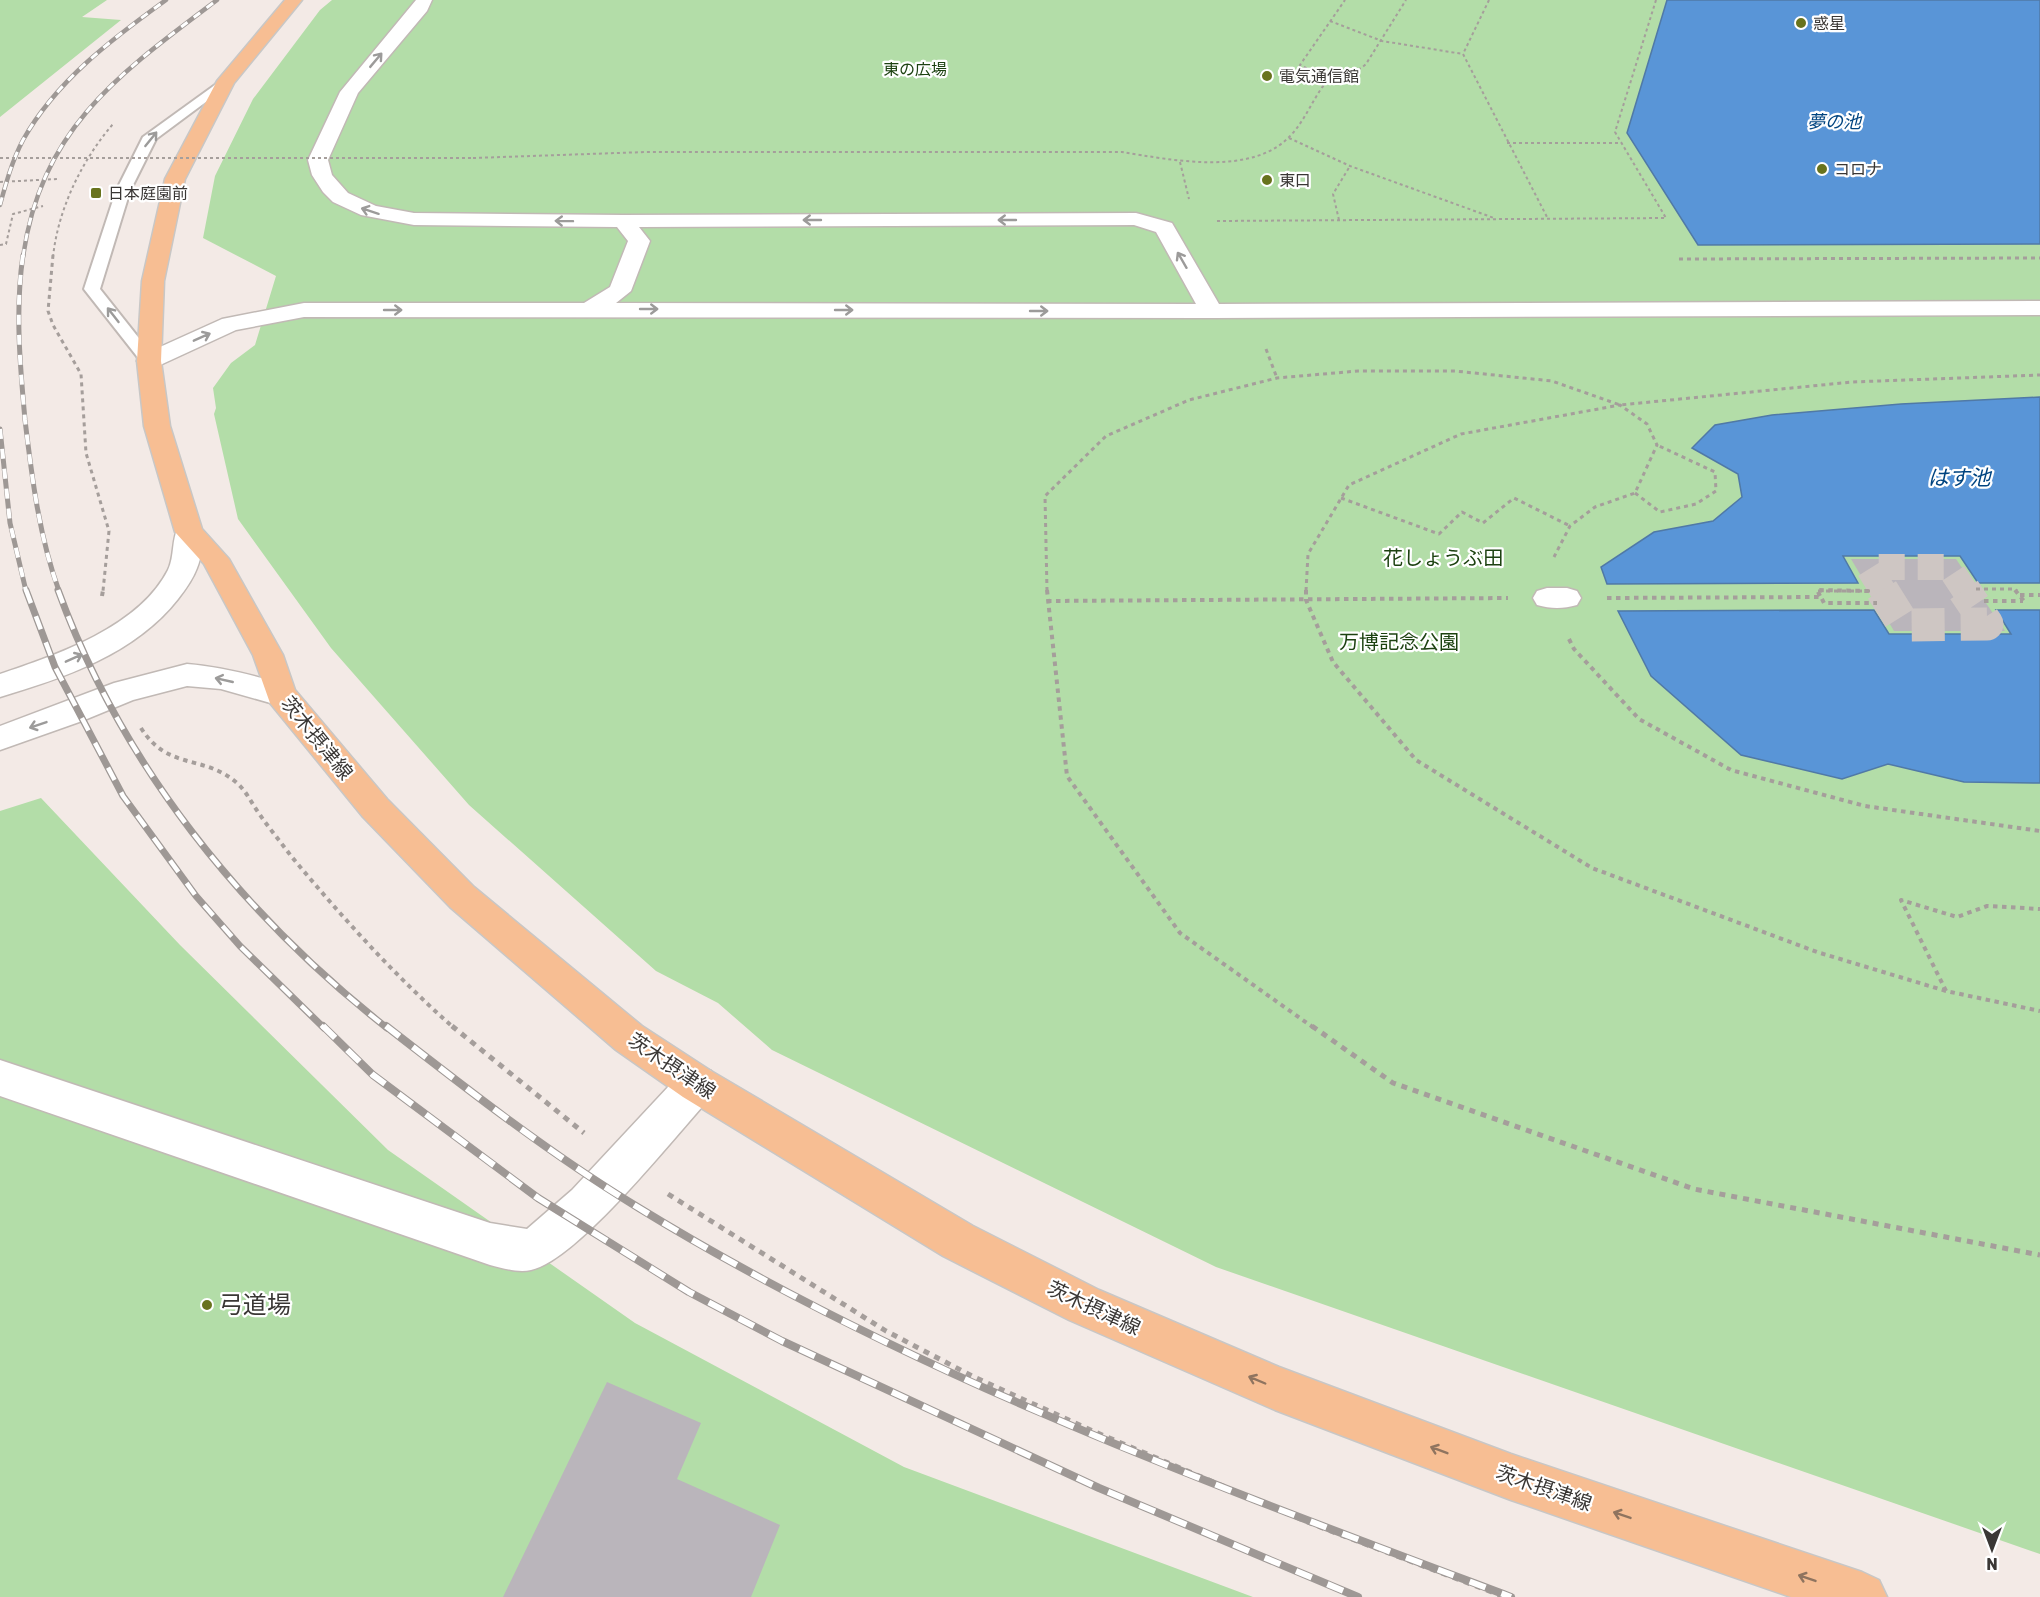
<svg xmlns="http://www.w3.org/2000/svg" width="2040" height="1597" viewBox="0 0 2040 1597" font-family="Rubik,'Noto Sans JP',sans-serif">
<rect width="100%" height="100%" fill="#f3eae6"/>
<g fill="#b3dda8">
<polygon points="0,0 107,0 82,17 121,20 0,117"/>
<polygon points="332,0 2040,0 2040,1554 1216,1267 772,1050 718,1003 656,971 469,805 331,648 238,519 214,414 216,408 213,388 231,363 255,345 276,276 203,238 215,176 253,99 320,10"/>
<polygon points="41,798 180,945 388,1150 635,1323 904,1467 1253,1597 0,1597 0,811"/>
</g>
<g fill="#5995d7" stroke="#5079a6" stroke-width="1.5">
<polygon points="1667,0 2040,0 2040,244 1698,245 1627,133"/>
<polygon points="2040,397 2040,583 1978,583 1960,556 1843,556 1858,583 1607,584 1601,567 1654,532 1713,521 1742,497 1738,474 1692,448 1715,425 1772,415 1901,404"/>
<polygon points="1874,610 1889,634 2011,634 1996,610 2040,610 2040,783 1964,782 1888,764 1842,779 1741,755 1651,676 1618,611"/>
</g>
<g fill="#bab5bb">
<polygon points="1851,559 1956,559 2005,631 1894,631"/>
<polygon points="607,1382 701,1423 677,1479 780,1525 751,1597 503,1597"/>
</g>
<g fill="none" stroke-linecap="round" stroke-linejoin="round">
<polyline stroke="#cec6c3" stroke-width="26" stroke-dasharray="26 13" stroke-linecap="butt" points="1883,591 1868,567 1949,567 1965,591"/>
<polyline stroke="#cec6c3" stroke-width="33" stroke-dasharray="33 16" stroke-linecap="butt" points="1882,590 1904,625 1987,624 1964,590"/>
<g stroke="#c1b9b5" stroke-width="4">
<polygon id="lane" points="226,77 230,78 232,81 230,84 156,139 130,191 100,289 157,361 149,366 143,364 84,289 116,191 143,137"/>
</g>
<g stroke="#c1b9b5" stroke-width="3">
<g id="street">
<path d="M416,0H432L427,11L358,93L328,160L332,175L348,193L376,206L414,213L623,215L1136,213L1172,223L1219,304L2040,301V315L1211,318L304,317L236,330L158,366L149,368L140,366L137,361L140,356L222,319L304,303H584L610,287L628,241L617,227L414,225L361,215L333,202L323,192L312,175L308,160L340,92ZM1134,225L1156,232L1196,304L616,303L631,291L650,241L639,227Z"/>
<path d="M1547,588H1567L1577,591L1581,598L1577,605C1563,609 1551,609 1537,605L1533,598L1537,591Z"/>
<path d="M0,1060L490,1223L527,1229L572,1190L683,1071L697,1066L711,1071L716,1084L711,1097C675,1136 577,1261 531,1270C518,1273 502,1268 490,1265L0,1096Z"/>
</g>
</g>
<g stroke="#c1b9b5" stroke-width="3">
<g id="secondary">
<path d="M189,523L199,526L203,532C201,544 202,557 197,568C193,579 185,590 178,599C135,654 64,678 0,697V674C57,655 139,627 168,570C175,556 171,539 179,526Z"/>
<path d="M187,664C223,667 257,676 292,687L296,695L292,703L281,706L221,689L187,686L133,700L82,721L0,750V726L114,683Z"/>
</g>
</g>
<g stroke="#c8c7c6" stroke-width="3">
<polygon id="primary" points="285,0 302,0 234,83 185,179 164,281 161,361 170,426 202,529 229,559 283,655 295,690 387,799 474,887 642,1026 711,1071 973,1226 1099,1290 1279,1367 1511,1454 1862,1572 1879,1580 1887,1597 1791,1597 1511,1500 1275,1410 1069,1320 943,1256 683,1097 616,1050 450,907 363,817 270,703 253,655 204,564 175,532 144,426 137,361 142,281 165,179 217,81"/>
</g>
<g stroke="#a59e9b" stroke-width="2" stroke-dasharray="3 3" stroke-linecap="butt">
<polyline points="1489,0 1463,54 1548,219"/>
<polyline points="1656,0 1615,132 1666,218"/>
<polyline points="1330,21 1382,41 1463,54"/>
<polyline points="1328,79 1300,65 1345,0"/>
<polyline points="1289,138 1350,166 1494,218"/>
<polyline points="1507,143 1621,143"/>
<path d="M473,158L646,152H1122C1172,160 1253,177 1291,135C1306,119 1313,98 1327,81C1340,72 1355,75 1366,64L1406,0"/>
<polyline points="1180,162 1189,199"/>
<polyline points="0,182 57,179"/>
<polyline points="1339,220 1333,194 1350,166"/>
<polyline points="1217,221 1667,218"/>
<polyline points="0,245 6,244 13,214 43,206"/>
<path d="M53,257C58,209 82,160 113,124"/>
</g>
<g stroke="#a59e9b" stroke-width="3" stroke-dasharray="4 4" stroke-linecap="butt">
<polyline points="53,255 48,311 53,325 81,374 86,453 109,531 103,591"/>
<polyline points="1679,259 2040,258"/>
<polyline points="1266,349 1277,378"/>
<polyline points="1635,493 1660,512 1696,504 1716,491 1715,472 1657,445"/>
<polyline points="1341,498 1439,534 1462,512 1483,523 1514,498 1570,526"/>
<polyline points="1976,589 2015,589 2017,591"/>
<polyline points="1047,591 1045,496 1106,436 1189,400 1277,378 1358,371 1455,371 1552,381 1620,405 1852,382 2040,375"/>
<polyline points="1306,591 1308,554 1349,485 1461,434 1620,405 1647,424 1657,445 1635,493 1595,507 1570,526 1554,557"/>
<polyline points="1818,591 1870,591"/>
</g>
<g stroke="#a59e9b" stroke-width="4" stroke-dasharray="4.5 4.5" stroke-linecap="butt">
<polyline points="1047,590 1067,776 1180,933 1314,1028"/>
<polyline points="1306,590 1306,600 1333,662 1416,760 1592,868 1817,952 1946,991 2040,1011"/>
<polyline points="2015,590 2024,601"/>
<polyline points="2020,595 2040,595"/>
<polyline points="102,596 103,590"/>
<polyline points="1820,596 1817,590 1870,591"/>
<polyline points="1607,598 1821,597 1824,603 1877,603"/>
<polyline points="1047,601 1508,598"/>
<polyline points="1984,601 2023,601"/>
<polyline points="1569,639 1574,649 1639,719 1731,770 1865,806 2040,831"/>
<path d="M141,728C168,771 204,754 237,783C246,791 251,802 258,812C268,827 280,841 291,856C341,916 395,976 454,1028"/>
<polyline points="1946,991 1901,900 1957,917 1987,906 2040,909"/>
</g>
<g stroke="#a59e9b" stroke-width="5" stroke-dasharray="6 6" stroke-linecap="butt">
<polyline points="452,1026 584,1133"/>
<polyline points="1312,1026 1393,1083 1694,1189 2040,1255"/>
<polyline points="668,1194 886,1331 974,1377 1095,1432 1315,1525 1505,1597"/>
</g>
<use href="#lane" fill="#fff" fill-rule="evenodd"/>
<use href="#street" fill="#fff" fill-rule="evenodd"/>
<use href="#secondary" fill="#fff" fill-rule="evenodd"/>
<use href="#primary" fill="#f7be93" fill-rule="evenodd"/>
<g stroke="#9e9895" stroke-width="4.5">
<g id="rail-far3">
<path d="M0,205C6,183 12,161 23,140C56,81 112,39 166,0"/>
<path d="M23,257C41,128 120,73 217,0"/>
</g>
</g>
<g stroke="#9e9895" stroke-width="5">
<g id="rail-far2">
<path d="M23,255C15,310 20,365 25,420C32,478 39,536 59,591"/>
<polyline points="0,429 10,523 26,591"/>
</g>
</g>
<g stroke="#9e9895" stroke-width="7">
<g id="rail-far1">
<polyline points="26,590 55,667 123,796 196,896 240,946 324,1028"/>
<path d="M58,590C122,765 241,913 387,1028"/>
</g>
</g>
<g stroke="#9e9895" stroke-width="8">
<g id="rail">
<polyline points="323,1026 373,1075 538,1198 689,1292 782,1341 1099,1488 1358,1597"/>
<path d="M386,1026C468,1090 550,1154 639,1208C911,1375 1213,1485 1511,1597"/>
</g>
</g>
<use href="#rail-far3" stroke="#fff" stroke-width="3" stroke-dasharray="8" stroke-linecap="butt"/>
<use href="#rail-far2" stroke="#fff" stroke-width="4" stroke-dasharray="10" stroke-linecap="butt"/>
<use href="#rail-far1" stroke="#fff" stroke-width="4.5" stroke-dasharray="14" stroke-linecap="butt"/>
<use href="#rail" stroke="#fff" stroke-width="6" stroke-dasharray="17" stroke-linecap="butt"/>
<polyline stroke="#a59e9b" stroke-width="2" stroke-dasharray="3 3" stroke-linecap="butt" points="0,158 473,158"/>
</g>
<defs><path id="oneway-shaft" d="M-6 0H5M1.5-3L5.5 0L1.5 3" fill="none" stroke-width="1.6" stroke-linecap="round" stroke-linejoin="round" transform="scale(1.5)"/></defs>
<g stroke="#9c9b9a">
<use href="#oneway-shaft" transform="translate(376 60) rotate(-50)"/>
<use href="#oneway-shaft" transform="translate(151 139) rotate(-51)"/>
<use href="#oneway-shaft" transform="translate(370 211) rotate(-162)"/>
<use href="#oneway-shaft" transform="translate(812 220) rotate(180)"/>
<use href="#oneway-shaft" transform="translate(1007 220) rotate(180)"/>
<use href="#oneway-shaft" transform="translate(564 221) rotate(-179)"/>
<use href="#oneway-shaft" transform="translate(1182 260) rotate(-120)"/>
<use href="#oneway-shaft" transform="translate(649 309)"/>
<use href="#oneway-shaft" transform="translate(393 310)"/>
<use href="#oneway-shaft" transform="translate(844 310)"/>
<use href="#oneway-shaft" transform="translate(1039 311)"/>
<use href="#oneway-shaft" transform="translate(113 315) rotate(-128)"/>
<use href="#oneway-shaft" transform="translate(202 337) rotate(-24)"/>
<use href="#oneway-shaft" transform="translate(74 658) rotate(-24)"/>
<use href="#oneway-shaft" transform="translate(224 680) rotate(-167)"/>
<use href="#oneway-shaft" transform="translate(38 725) rotate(161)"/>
</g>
<g stroke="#8f745f">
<use href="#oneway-shaft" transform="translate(1257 1380) rotate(-157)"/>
<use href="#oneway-shaft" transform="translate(1439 1450) rotate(-159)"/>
<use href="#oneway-shaft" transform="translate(1622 1515) rotate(-161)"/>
<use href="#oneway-shaft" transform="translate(1807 1578) rotate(-161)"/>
</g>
<g fill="#68731d" stroke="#fff" stroke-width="2">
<circle cx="1801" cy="23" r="6"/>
<circle cx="1267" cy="76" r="6"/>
<circle cx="1822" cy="169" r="6"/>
<circle cx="1267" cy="180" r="6"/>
<rect x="90" y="187" width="12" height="12" rx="3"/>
<circle cx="207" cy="1305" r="6"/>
</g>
<g text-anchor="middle" stroke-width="4.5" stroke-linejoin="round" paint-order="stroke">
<g font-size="16" fill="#3a3735" stroke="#fff" text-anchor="start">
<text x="1813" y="29">惑星</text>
<text x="1279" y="82">電気通信館</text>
<text x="1834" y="175">コロナ</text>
<text x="1279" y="186">東口</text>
<text x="108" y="199">日本庭園前</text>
</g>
<g font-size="16" fill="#1d4211" stroke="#fff">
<text x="915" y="75">東の広場</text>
</g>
<g font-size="18" font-style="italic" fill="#004480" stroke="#fff">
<text x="1834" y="128">夢の池</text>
</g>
<g font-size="20" fill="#1d4211" stroke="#fff">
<text x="1443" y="565">花しょうぶ田</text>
<text x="1399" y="649">万博記念公園</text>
</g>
<g font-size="20" fill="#3a3735" stroke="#fff">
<text transform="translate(317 738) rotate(51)" y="7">茨木摂津線</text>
<text transform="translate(672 1066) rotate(34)" y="7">茨木摂津線</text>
<text transform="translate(1094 1308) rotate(25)" y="7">茨木摂津線</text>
<text transform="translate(1544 1488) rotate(19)" y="7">茨木摂津線</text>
</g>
<g font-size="21" font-style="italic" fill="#004480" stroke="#fff">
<text x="1959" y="485">はす池</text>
</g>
<g font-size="24" fill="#3a3735" stroke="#fff" text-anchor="start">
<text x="219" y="1313">弓道場</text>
</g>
</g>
<g transform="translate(1992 1549) rotate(180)" stroke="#ffffff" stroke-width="4.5" paint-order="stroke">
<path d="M0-4.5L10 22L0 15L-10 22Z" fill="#3a3735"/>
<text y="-9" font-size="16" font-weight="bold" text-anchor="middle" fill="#3a3735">N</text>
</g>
</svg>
